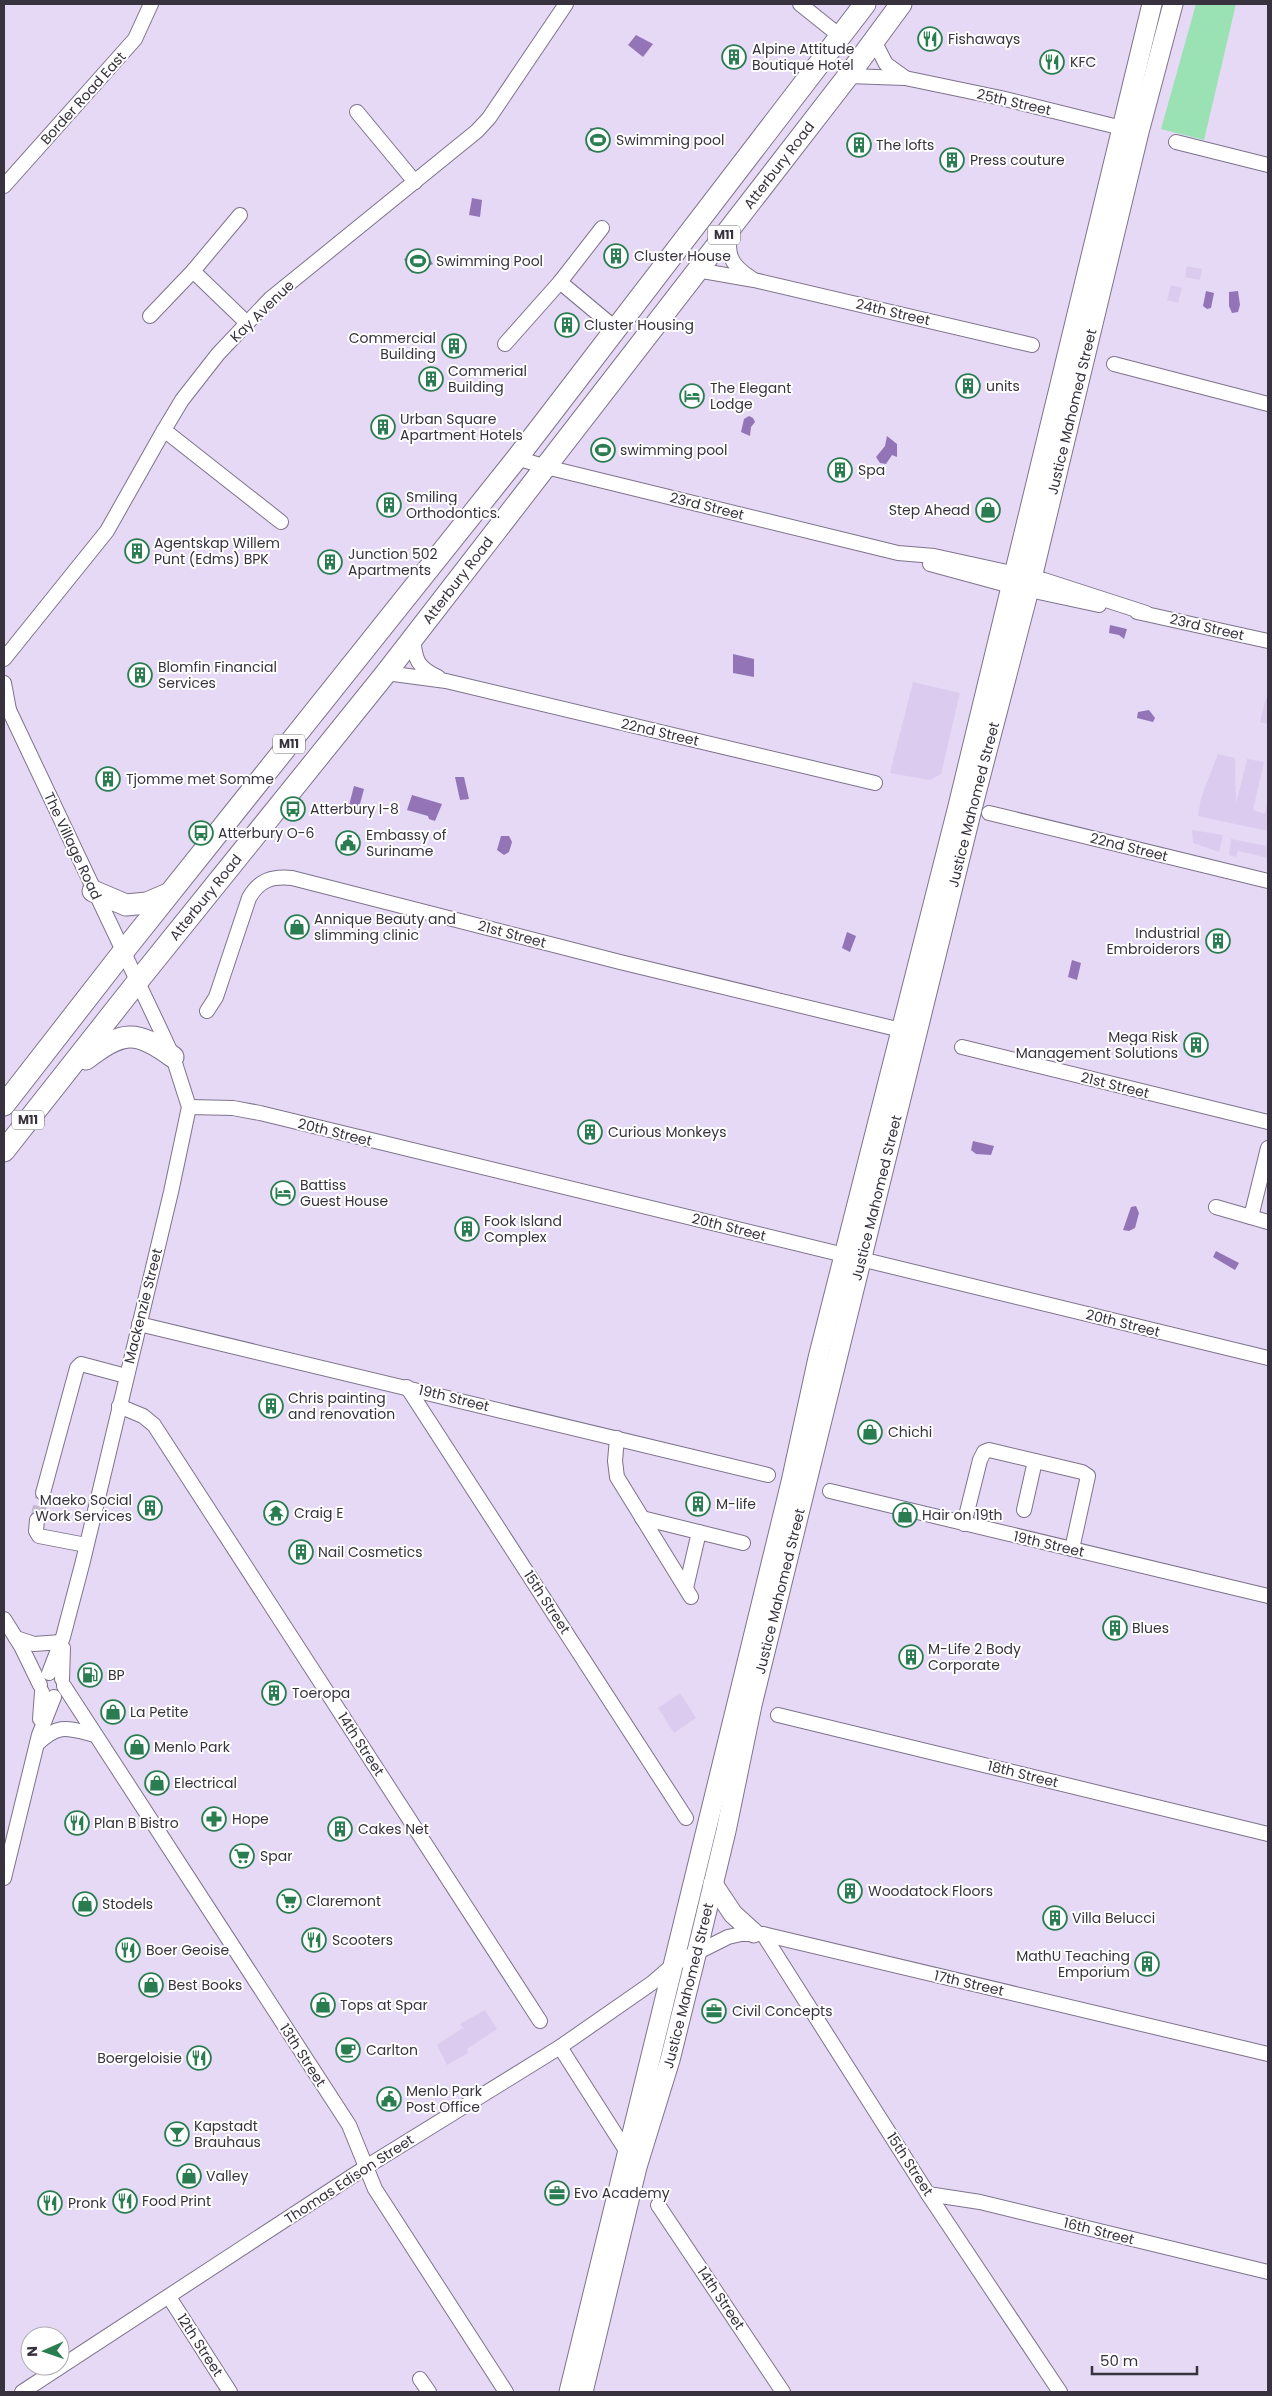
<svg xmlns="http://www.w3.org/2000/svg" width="1272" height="2396" viewBox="0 0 1272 2396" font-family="Poppins,sans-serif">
<rect width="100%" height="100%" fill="#e5d9f5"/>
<g fill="#dbccef">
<polygon points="1187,266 1202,269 1200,280 1185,277"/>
<polygon points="1171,285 1182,288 1178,303 1167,300"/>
<polygon points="913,682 960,693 941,774 930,780 890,773"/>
<polygon points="1266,698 1268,698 1268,724 1260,722"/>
<polygon points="1218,754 1235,758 1236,804 1247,759 1264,762 1253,810 1265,814 1268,798 1268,831 1198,816 1201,798"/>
<polygon points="1192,830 1223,835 1219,852 1193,843"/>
<polygon points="1231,839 1268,846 1268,858 1238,851 1236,857 1229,855"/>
<polygon points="680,1693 696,1718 674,1733 658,1708"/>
<polygon points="485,2010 497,2029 467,2049 468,2053 447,2065 437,2045 463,2028 460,2024"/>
</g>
<polygon fill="#9ae1b3" points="1196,4 1236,4 1204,140 1161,129"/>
<g fill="#9374b6">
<polygon points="636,35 653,44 643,57 628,45"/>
<polygon points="590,128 602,129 607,138 596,152 588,150 591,142"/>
<polygon points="472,198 482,200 480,217 469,215"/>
<polygon points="423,249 433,264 412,273 404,259"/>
<polygon points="1206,291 1214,293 1211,308 1207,309 1203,306"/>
<polygon points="1238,291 1240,305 1238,312 1232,313 1229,306 1229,292"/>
<polygon points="749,416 753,418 755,422 751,427 750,436 741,432 744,419"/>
<polygon points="887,436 897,444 897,457 892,455 886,464 880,463 876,457 885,446"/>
<polygon points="597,444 612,447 609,458 594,453 593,448"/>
<polygon points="1110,625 1127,629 1124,639 1119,635 1109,633"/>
<polygon points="733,654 754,659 754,677 733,673"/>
<polygon points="1149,710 1155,718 1153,722 1137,718 1138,712"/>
<polygon points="455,777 464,777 469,799 460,800"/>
<polygon points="354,786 364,789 357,815 347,813"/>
<polygon points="412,795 442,804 435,821 429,819 428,816 407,810"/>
<polygon points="501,836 509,836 512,842 509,852 504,855 497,850"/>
<polygon points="847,932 856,936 850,952 842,948"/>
<polygon points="1072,960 1081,963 1077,980 1068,977"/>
<polygon points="973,1141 994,1146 991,1155 976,1154 971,1150"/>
<polygon points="1136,1206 1139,1213 1135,1228 1129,1231 1123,1230 1131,1207"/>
<polygon points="1216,1251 1239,1263 1235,1270 1213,1257"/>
</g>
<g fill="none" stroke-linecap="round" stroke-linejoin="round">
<polyline stroke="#c2b8d0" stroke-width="14" stroke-dasharray="14 7" stroke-linecap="butt" points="37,1520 43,1493"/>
<g stroke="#7e738c" stroke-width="16">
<g id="minor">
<polyline points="800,4 840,36"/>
<polyline points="874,41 886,64 904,77"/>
<polyline points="848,76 905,78 1001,98 1122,128"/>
<polyline points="357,112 415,182"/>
<polyline points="1176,142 1268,165"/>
<polyline points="4,186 135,39 151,4"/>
<path d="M730,229C727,254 729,264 751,278"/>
<polyline points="697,270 754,280 1032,345"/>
<polyline points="193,271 247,323"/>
<polyline points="560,282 615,328"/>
<polyline points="150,316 193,271 240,215"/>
<polyline points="505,344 560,282 602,228"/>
<polyline points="1114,364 1268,404"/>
<polyline points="164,430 281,522"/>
<polyline points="517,458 546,467 898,553 934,556 1044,580 1146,613"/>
<polyline points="930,564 1011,586 1099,605"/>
<polyline points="1137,612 1268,641"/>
<path d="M413,637C415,660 417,667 438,677"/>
<polyline points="4,659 107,531 164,430 182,400 218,354 270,299 477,131 489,118 566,4"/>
<polyline points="386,673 446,681 875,783"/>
<polyline points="4,683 9,710"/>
<polyline points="4,703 9,710 161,1031 173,1057 189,1107 171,1192 83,1561 63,1637 49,1673"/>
<polyline points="989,813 1268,881"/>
<path d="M207,1011L216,997L249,898C259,880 272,876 292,878L620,962L901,1030"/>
<polyline points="962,1047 1268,1122"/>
<polyline points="189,1107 233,1108 260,1113 1268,1358"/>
<polyline points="1216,1207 1268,1222"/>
<polyline points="1251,1217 1268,1148"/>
<polyline points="139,1324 768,1475"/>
<polyline points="407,1387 686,1818"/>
<polyline points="119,1406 143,1416 154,1425 540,2021"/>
<polyline points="617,1438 615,1461 617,1477 691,1597"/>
<polyline points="830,1491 1268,1596"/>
<polyline points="43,1493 77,1368 81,1364 126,1376"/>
<polyline points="1024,1510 1035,1461"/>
<polyline points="642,1518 743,1543"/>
<polyline points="37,1520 36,1531 39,1536 86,1545"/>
<polyline points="964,1524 980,1460 984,1452 989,1450 1082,1472 1088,1476 1072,1549"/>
<polyline points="686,1588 699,1532"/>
<polyline points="4,1619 21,1646 40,1685"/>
<polyline points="16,1638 34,1644 61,1642"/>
<polyline points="62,1679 63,1648"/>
<polyline points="64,1686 349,2125 375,2189 506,2392"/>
<polyline points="778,1715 1268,1834"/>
<polyline points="40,1719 42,1692"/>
<path d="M37,1744C59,1723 67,1728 95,1735"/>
<polyline points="4,1878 39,1735 54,1697"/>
<polyline points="763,1934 928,2194 1060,2392"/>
<polyline points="560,2047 627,2152"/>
<polyline points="928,2194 980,2202 1268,2272"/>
<polyline points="658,2205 783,2392"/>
<polyline points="169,2297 230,2392"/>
<polyline points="420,2379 429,2392"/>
<polyline points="22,2392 366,2167 560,2047 652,1983 674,1964 728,1937 741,1934 763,1934 1268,2054"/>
</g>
</g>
<g stroke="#7e738c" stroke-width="21">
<g id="secondary">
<polyline points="713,1884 733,1914 754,1933"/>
<polyline points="569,2392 791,1482 818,1358 958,806 1152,4"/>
<path id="s1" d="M583,2392L637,2167L670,2060L701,1935L726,1831L752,1705L972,809L1032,578L1139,132L1173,4"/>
</g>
</g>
<g stroke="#7e738c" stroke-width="23">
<g id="primary">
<polyline points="93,891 126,905 147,903 168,894"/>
<path d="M86,1059C122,1031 136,1029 173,1057"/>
<polyline points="4,1105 123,952 517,458 865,4"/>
<path id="s2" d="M4,1151L138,981L386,673L848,76L901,4"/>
</g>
</g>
<use href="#minor" stroke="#fff" stroke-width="14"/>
<use href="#secondary" stroke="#fff" stroke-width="19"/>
<use href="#primary" stroke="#fff" stroke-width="21"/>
</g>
<defs>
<g id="restaurant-ring" transform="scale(1.25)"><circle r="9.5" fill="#fff" stroke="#2a7d50" stroke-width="1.5"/><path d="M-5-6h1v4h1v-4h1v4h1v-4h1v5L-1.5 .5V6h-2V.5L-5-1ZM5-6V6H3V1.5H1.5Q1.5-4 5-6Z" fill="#2a7d50"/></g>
<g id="building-ring" transform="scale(1.25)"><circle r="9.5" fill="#fff" stroke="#2a7d50" stroke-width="1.5"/><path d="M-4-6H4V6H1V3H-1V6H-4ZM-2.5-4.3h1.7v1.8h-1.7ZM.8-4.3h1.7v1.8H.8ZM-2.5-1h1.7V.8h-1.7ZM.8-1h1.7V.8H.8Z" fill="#2a7d50"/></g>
<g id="stadium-ring" transform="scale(1.25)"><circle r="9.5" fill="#fff" stroke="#2a7d50" stroke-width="1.5"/><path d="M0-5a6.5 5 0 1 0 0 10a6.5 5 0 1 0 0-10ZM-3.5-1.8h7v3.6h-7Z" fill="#2a7d50"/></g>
<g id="hotel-ring" transform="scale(1.25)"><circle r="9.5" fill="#fff" stroke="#2a7d50" stroke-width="1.5"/><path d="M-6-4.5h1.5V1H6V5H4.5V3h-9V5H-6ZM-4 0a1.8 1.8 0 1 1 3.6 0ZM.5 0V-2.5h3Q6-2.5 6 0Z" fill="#2a7d50"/></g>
<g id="shop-ring" transform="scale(1.25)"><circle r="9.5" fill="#fff" stroke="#2a7d50" stroke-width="1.5"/><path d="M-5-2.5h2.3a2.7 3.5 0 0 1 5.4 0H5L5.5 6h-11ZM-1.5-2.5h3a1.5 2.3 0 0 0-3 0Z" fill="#2a7d50"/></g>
<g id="bus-ring" transform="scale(1.25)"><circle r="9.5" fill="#fff" stroke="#2a7d50" stroke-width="1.5"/><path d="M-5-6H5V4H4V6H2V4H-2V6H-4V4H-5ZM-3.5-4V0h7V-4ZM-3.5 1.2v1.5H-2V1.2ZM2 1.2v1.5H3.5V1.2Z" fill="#2a7d50"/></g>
<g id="civic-ring" transform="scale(1.25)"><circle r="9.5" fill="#fff" stroke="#2a7d50" stroke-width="1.5"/><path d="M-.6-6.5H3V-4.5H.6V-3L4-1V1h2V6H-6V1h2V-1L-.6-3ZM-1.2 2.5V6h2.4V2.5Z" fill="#2a7d50"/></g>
<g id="temple-ring" transform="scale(1.25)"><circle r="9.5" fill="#fff" stroke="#2a7d50" stroke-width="1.5"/><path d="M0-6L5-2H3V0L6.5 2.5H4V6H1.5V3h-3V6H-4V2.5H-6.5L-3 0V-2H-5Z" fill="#2a7d50"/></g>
<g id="fuel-ring" transform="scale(1.25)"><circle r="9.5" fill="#fff" stroke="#2a7d50" stroke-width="1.5"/><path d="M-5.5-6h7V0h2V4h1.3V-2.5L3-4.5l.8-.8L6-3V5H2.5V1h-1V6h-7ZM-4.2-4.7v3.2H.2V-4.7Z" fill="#2a7d50"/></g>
<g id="pharmacy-ring" transform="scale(1.25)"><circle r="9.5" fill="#fff" stroke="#2a7d50" stroke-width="1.5"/><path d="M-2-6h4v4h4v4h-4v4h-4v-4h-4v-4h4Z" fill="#2a7d50"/></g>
<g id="supermarket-ring" transform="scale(1.25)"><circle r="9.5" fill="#fff" stroke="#2a7d50" stroke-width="1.5"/><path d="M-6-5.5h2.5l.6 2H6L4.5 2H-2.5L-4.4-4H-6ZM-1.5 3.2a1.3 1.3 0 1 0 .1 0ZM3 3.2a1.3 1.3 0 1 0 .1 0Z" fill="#2a7d50"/></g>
<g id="office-ring" transform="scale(1.25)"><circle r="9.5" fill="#fff" stroke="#2a7d50" stroke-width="1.5"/><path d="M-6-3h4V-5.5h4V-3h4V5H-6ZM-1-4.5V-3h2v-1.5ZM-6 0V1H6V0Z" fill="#2a7d50"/></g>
<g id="cafe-ring" transform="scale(1.25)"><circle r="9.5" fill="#fff" stroke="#2a7d50" stroke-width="1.5"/><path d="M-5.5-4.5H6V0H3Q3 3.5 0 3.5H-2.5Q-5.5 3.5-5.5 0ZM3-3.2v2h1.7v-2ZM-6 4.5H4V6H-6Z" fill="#2a7d50"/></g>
<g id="bar-ring" transform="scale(1.25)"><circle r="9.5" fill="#fff" stroke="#2a7d50" stroke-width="1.5"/><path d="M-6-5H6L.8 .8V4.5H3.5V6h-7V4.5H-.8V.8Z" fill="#2a7d50"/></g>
</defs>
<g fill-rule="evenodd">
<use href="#restaurant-ring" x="930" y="39"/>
<use href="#building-ring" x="734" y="57"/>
<use href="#restaurant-ring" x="1052" y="62"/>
<use href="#stadium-ring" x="598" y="140"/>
<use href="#building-ring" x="859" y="145"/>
<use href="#building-ring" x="952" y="160"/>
<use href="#building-ring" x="616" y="256"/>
<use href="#stadium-ring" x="418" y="261"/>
<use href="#building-ring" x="567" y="325"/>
<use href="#building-ring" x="454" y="346"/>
<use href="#building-ring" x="431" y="379"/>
<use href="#building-ring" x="968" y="386"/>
<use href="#hotel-ring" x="692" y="396"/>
<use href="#building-ring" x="383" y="427"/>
<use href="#stadium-ring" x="603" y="450"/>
<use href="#building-ring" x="840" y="470"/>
<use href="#building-ring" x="389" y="505"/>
<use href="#shop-ring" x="988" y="510"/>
<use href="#building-ring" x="137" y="551"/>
<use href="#building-ring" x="330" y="562"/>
<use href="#building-ring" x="140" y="675"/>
<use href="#building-ring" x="108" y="779"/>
<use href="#bus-ring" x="293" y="809"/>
<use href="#bus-ring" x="201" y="833"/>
<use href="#civic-ring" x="348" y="843"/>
<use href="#shop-ring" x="297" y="927"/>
<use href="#building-ring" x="1218" y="941"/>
<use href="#building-ring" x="1196" y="1045"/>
<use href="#building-ring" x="590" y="1132"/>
<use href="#hotel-ring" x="283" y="1193"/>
<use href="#building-ring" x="467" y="1229"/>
<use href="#building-ring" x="271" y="1406"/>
<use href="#shop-ring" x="870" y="1432"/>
<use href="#building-ring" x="698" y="1504"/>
<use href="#building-ring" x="150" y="1508"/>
<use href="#temple-ring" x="276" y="1513"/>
<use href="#shop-ring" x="905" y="1515"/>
<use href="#building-ring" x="301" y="1552"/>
<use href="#building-ring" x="1115" y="1628"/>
<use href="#building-ring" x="911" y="1657"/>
<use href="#fuel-ring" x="90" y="1675"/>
<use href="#building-ring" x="274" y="1693"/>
<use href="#shop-ring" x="113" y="1712"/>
<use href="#shop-ring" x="137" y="1747"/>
<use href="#shop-ring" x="157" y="1783"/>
<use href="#pharmacy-ring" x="214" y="1819"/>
<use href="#restaurant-ring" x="77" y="1823"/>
<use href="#building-ring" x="340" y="1829"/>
<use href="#supermarket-ring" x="242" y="1856"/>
<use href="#building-ring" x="850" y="1891"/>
<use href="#supermarket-ring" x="289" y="1901"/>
<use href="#shop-ring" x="85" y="1904"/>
<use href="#building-ring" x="1055" y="1918"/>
<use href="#restaurant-ring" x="314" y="1940"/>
<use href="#restaurant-ring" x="128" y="1950"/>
<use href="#building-ring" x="1147" y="1964"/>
<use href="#shop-ring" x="151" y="1985"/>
<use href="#shop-ring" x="323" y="2005"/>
<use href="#office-ring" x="714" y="2011"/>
<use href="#cafe-ring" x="348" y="2050"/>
<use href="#restaurant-ring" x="199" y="2058"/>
<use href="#civic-ring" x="389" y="2099"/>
<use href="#bar-ring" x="177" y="2134"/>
<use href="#shop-ring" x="189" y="2176"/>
<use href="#office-ring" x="557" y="2193"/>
<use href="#restaurant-ring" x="125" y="2201"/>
<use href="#restaurant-ring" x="50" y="2203"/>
</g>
<g text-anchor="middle" stroke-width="4" stroke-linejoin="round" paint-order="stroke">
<g fill="#fff" stroke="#737077" stroke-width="1">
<rect x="708" y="225.5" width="32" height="19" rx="4"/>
<rect x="273" y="734.5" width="32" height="19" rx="4"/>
<rect x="12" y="1110.5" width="32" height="19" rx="4"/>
</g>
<g font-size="12" font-weight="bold" fill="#37323d">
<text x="724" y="239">M11</text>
<text x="289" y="748">M11</text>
<text x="28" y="1124">M11</text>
</g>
<g font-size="14" fill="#37323d" stroke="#fff" text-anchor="start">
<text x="948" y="44">Fishaways</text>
<text x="752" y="54">Alpine Attitude<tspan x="752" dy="16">Boutique Hotel</tspan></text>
<text x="1070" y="67">KFC</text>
<text x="616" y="145">Swimming pool</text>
<text x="876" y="150">The lofts</text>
<text x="970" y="165">Press couture</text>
<text x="634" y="261">Cluster House</text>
<text x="436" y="266">Swimming Pool</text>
<text x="584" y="330">Cluster Housing</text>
<text x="436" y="343" text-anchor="end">Commercial<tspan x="436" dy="16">Building</tspan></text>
<text x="448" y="376">Commerial<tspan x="448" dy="16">Building</tspan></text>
<text x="986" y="391">units</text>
<text x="710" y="393">The Elegant<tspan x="710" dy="16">Lodge</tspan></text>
<text x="400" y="424">Urban Square<tspan x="400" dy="16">Apartment Hotels</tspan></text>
<text x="620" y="455">swimming pool</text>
<text x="858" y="475">Spa</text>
<text x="406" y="502">Smiling<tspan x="406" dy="16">Orthodontics.</tspan></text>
<text x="970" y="515" text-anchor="end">Step Ahead</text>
<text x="154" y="548">Agentskap Willem<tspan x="154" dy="16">Punt (Edms) BPK</tspan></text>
<text x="348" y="559">Junction 502<tspan x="348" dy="16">Apartments</tspan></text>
<text x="158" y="672">Blomfin Financial<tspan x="158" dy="16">Services</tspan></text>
<text x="126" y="784">Tjomme met Somme</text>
<text x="310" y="814">Atterbury I-8</text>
<text x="218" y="838">Atterbury O-6</text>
<text x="366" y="840">Embassy of<tspan x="366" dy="16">Suriname</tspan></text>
<text x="314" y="924">Annique Beauty and<tspan x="314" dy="16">slimming clinic</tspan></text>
<text x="1200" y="938" text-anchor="end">Industrial<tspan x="1200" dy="16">Embroiderors</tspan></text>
<text x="1178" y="1042" text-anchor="end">Mega Risk<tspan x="1178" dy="16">Management Solutions</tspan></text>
<text x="608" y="1137">Curious Monkeys</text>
<text x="300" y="1190">Battiss<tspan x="300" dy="16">Guest House</tspan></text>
<text x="484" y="1226">Fook Island<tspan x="484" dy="16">Complex</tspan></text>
<text x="288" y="1403">Chris painting<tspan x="288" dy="16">and renovation</tspan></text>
<text x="888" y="1437">Chichi</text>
<text x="132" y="1505" text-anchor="end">Maeko Social<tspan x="132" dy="16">Work Services</tspan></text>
<text x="716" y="1509">M-life</text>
<text x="294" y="1518">Craig E</text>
<text x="922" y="1520">Hair on 19th</text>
<text x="318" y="1557">Nail Cosmetics</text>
<text x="1132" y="1633">Blues</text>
<text x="928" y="1654">M-Life 2 Body<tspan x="928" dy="16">Corporate</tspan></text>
<text x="108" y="1680">BP</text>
<text x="292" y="1698">Toeropa</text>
<text x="130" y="1717">La Petite</text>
<text x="154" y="1752">Menlo Park</text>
<text x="174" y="1788">Electrical</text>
<text x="232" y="1824">Hope</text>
<text x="94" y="1828">Plan B Bistro</text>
<text x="358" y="1834">Cakes Net</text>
<text x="260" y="1861">Spar</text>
<text x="868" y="1896">Woodatock Floors</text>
<text x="306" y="1906">Claremont</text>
<text x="102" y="1909">Stodels</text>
<text x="1072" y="1923">Villa Belucci</text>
<text x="332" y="1945">Scooters</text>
<text x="146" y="1955">Boer Geoise</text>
<text x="1130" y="1961" text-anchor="end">MathU Teaching<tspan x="1130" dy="16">Emporium</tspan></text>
<text x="168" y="1990">Best Books</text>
<text x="340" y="2010">Tops at Spar</text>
<text x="732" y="2016">Civil Concepts</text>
<text x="366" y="2055">Carlton</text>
<text x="182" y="2063" text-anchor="end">Boergeloisie</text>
<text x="406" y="2096">Menlo Park<tspan x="406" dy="16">Post Office</tspan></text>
<text x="194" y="2131">Kapstadt<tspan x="194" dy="16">Brauhaus</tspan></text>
<text x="206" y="2181">Valley</text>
<text x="574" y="2198">Evo Academy</text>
<text x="142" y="2206">Food Print</text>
<text x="68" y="2208">Pronk</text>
</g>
<g font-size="14" fill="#37323d" stroke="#fff">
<text transform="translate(83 98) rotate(-48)" y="5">Border Road East</text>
<text transform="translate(1014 102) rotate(13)" y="5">25th Street</text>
<text dy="5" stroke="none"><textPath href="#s2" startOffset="1254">Atterbury Road</textPath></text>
<text transform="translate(262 311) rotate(-44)" y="5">Kay Avenue</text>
<text transform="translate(893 312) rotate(13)" y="5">24th Street</text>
<text dy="5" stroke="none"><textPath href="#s1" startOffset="2040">Justice Mahomed Street</textPath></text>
<text transform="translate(707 506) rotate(14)" y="5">23rd Street</text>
<text dy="5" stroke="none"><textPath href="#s2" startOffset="729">Atterbury Road</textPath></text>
<text transform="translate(1207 627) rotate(13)" y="5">23rd Street</text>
<text transform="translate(660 732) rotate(13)" y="5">22nd Street</text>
<text dy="5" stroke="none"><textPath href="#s1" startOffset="1635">Justice Mahomed Street</textPath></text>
<text transform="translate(73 846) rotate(65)" y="5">The Village Road</text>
<text transform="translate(1129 847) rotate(14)" y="5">22nd Street</text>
<text dy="5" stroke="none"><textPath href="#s2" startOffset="324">Atterbury Road</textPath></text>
<text transform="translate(512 934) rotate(15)" y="5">21st Street</text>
<text transform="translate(1115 1085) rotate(14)" y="5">21st Street</text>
<text transform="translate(335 1132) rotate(14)" y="5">20th Street</text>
<text dy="5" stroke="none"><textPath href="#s1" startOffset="1230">Justice Mahomed Street</textPath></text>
<text transform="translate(729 1227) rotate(14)" y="5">20th Street</text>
<text transform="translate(143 1306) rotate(-76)" y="5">Mackenzie Street</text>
<text transform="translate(1123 1323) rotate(14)" y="5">20th Street</text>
<text transform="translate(454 1398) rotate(14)" y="5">19th Street</text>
<text transform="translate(1049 1544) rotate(13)" y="5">19th Street</text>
<text dy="5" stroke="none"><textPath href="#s1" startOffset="825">Justice Mahomed Street</textPath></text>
<text transform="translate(547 1602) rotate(57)" y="5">15th Street</text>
<text transform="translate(361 1744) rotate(57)" y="5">14th Street</text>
<text transform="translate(1023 1774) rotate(14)" y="5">18th Street</text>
<text transform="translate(969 1983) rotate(13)" y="5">17th Street</text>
<text dy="5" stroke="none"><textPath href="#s1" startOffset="420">Justice Mahomed Street</textPath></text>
<text transform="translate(303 2055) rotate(57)" y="5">13th Street</text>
<text transform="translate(910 2164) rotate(57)" y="5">15th Street</text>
<text transform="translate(349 2179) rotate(-33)" y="5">Thomas Edison Street</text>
<text transform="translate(1099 2231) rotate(14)" y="5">16th Street</text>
<text transform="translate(721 2298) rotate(56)" y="5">14th Street</text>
<text transform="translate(200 2345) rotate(57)" y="5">12th Street</text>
</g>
</g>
<rect width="1272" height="2396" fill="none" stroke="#37323d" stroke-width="10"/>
<g transform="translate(45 2351) rotate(268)"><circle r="24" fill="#ffffff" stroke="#afadb1"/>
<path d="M0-4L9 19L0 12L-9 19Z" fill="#2a7d50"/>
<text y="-8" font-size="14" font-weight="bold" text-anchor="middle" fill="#37323d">N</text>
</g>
<path d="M1092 2366v8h105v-8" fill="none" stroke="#37323d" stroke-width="2.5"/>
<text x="1100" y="2366" font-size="15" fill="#37323d" stroke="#ffffff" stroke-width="4" paint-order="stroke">50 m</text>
</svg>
